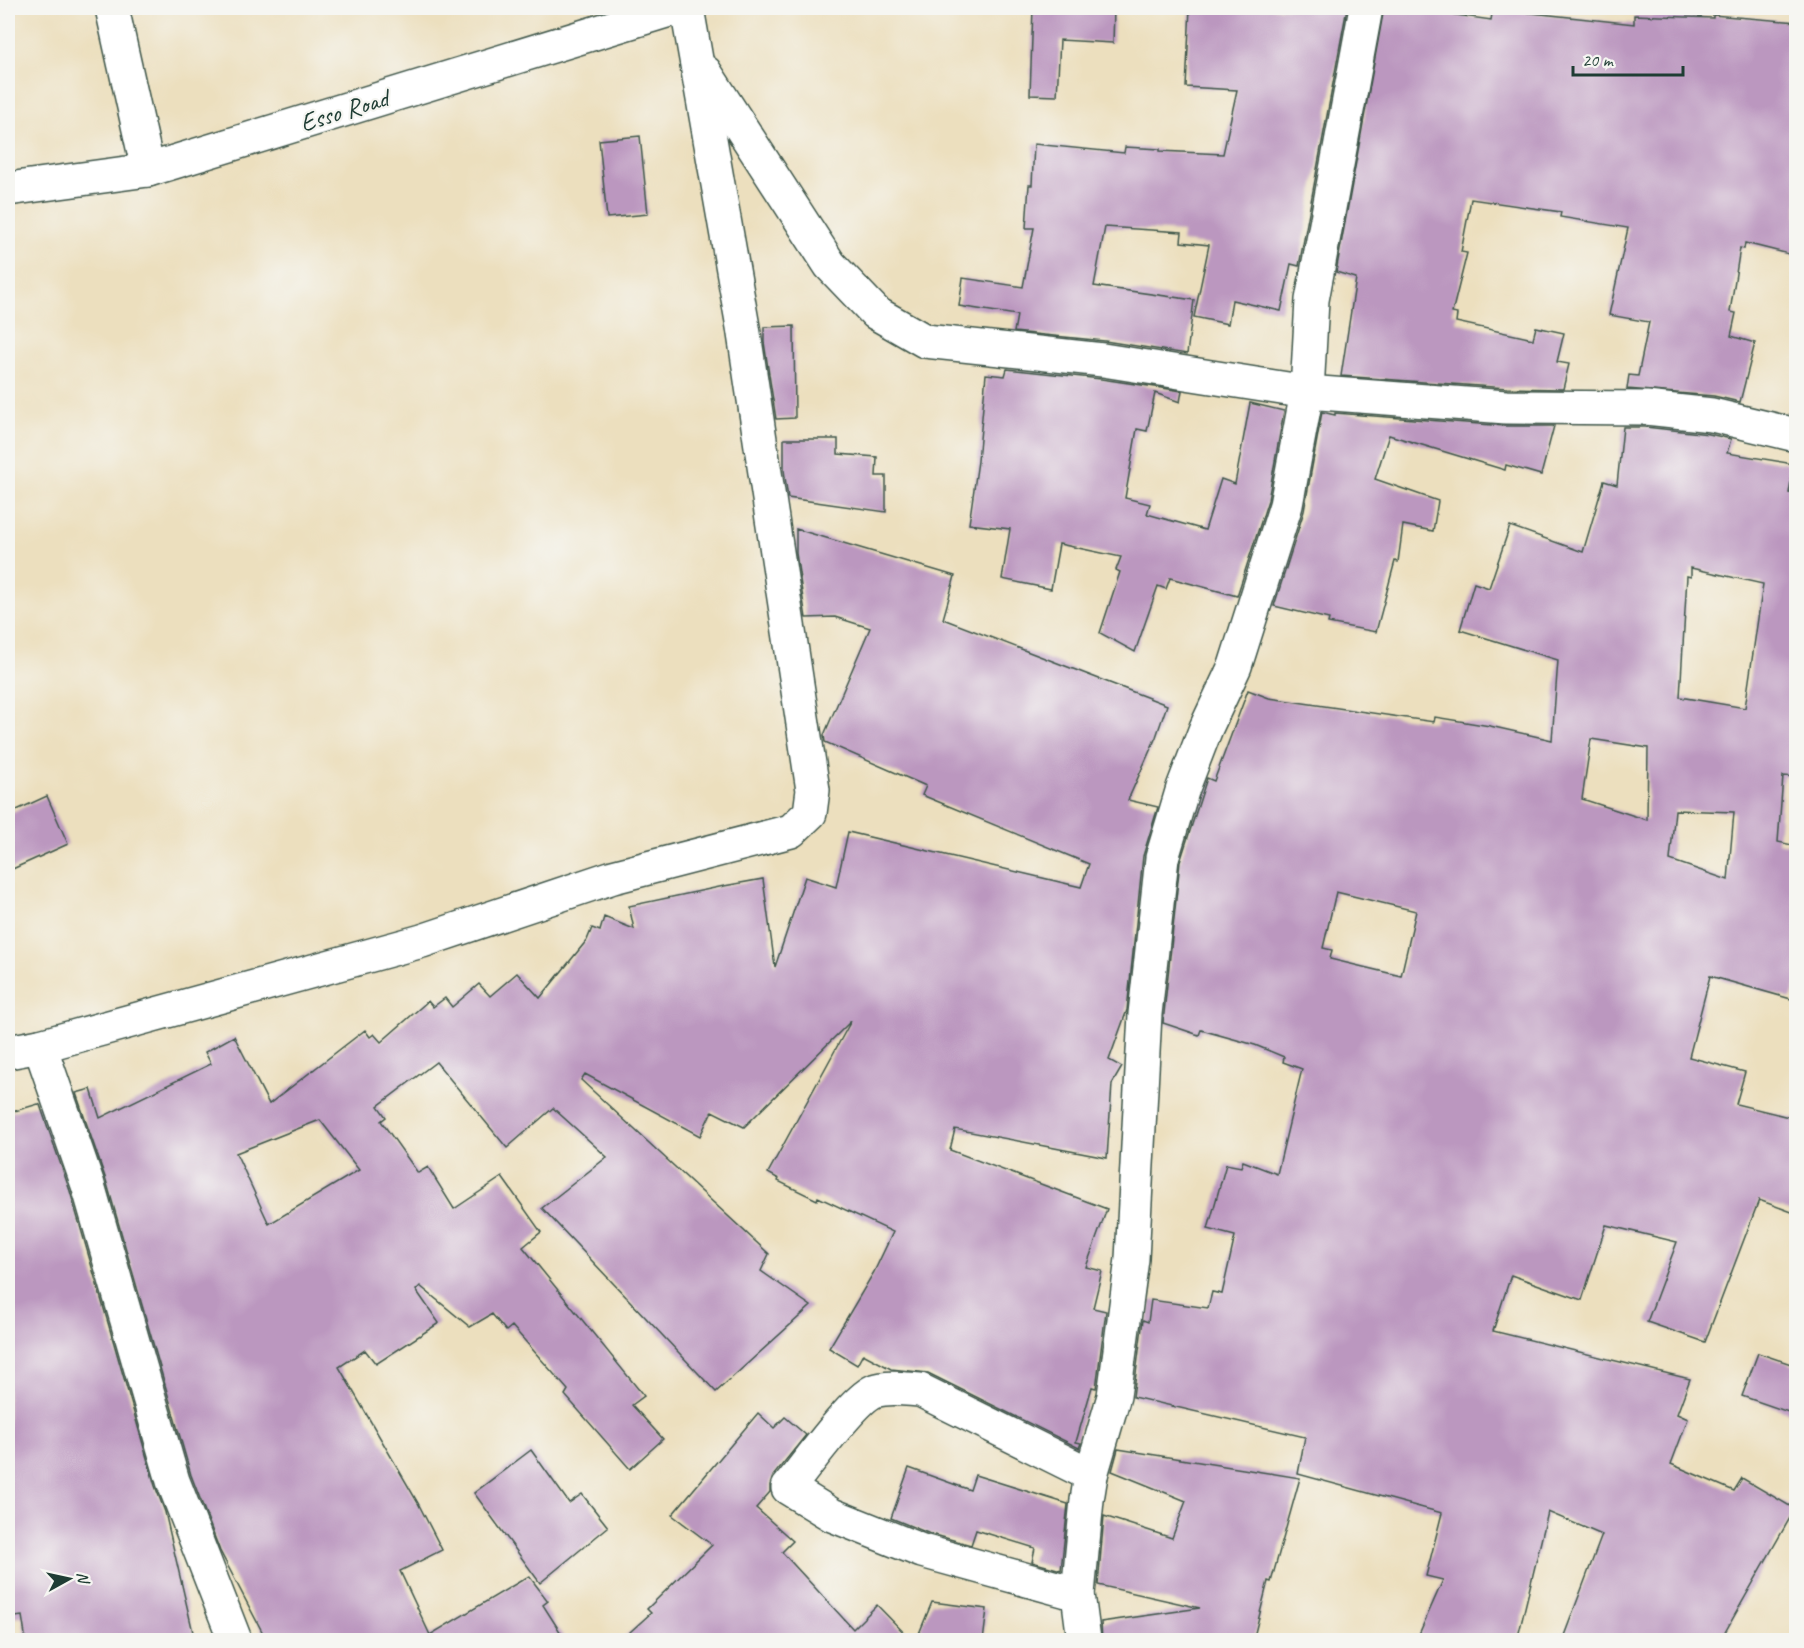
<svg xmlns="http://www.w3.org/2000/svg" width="1804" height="1648" viewBox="0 0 1804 1648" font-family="Caveat,sans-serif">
<rect width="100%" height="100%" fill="#f6f6f2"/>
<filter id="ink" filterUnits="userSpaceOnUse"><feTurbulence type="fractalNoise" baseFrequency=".0167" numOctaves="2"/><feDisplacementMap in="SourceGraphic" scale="12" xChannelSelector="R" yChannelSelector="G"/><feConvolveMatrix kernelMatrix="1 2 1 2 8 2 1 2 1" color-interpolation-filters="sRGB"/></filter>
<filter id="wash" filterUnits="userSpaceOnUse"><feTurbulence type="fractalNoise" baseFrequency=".008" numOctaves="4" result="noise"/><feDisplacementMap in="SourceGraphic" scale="24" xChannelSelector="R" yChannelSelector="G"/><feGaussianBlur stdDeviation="1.35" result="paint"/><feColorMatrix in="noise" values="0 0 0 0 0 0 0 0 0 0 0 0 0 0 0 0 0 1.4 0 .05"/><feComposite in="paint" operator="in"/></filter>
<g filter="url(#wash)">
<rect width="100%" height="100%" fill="#ecdfbe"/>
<g id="blocks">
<g fill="#bb97bf" fill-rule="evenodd">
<polygon points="1033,8 1114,8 1113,43 1060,40 1057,96 1030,95"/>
<polygon points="1190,8 1347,8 1299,266 1291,264 1281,311 1232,300 1228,324 1194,317 1209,245 1181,242 1182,232 1105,227 1094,286 1194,300 1187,354 1105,341 1014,332 1017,315 959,306 963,278 1023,287 1034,228 1026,228 1029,185 1032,185 1034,144 1124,153 1125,147 1160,149 1160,151 1223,154 1237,90 1186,87"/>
<polygon points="1384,8 1407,8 1491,20 1493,8 1505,8 1523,10 1523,12 1634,24 1634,15 1713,18 1713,15 1797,22 1797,83 1794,122 1797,123 1797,256 1745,243 1744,249 1740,248 1730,312 1736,313 1731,336 1755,343 1740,402 1714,396 1627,389 1629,375 1638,376 1649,322 1609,315 1628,228 1560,217 1561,212 1471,199 1461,252 1467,253 1452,313 1457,314 1456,322 1533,339 1536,327 1564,333 1557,362 1569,364 1563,389 1507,388 1341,376 1356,278 1336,272"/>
<polygon points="640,136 648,214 607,218 599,140"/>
<polygon points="794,326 795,418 776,419 764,342 764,327"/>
<polygon points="1007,369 1101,379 1182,391 1180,402 1155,393 1147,431 1137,429 1125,498 1150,504 1147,514 1205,530 1221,479 1235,484 1250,403 1284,411 1268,500 1237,596 1170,578 1166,589 1158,586 1135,652 1100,633 1120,572 1116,570 1121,557 1059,544 1051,589 1002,579 1010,529 969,524 978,461 986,374 1005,376"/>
<polygon points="1322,412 1335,415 1335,413 1505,426 1554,426 1541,475 1506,465 1505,470 1389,435 1375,479 1438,501 1433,531 1403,525 1398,562 1395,561 1376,632 1328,623 1329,619 1274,606 1304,511"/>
<path d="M1623,427H1645L1709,434L1731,439L1727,453L1794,464L1789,493L1797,494V777L1783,776L1778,842L1797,846V984L1791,999L1710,976L1689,1057L1745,1072L1736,1104L1797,1119V1214L1759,1200L1705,1342L1647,1322L1677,1242L1606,1225L1582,1300L1511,1275L1493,1331L1690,1379L1677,1414L1688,1419L1671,1464L1734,1491L1742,1478L1795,1509L1720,1641H1562L1602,1535L1548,1512L1517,1641H1416L1443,1580L1426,1576L1442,1513L1298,1474L1305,1437L1133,1397L1143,1320L1148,1322L1151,1300L1208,1308L1212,1292L1222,1294L1235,1236L1208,1229L1226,1164L1241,1167L1243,1161L1277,1174L1302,1069L1283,1062L1284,1057L1255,1045L1201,1030L1199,1035L1163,1023L1180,862L1207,778L1214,781L1248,690L1269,698L1434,722L1435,717L1490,726L1552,740L1558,660L1460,630L1474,583L1489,588L1510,526L1583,552L1604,481L1617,485ZM1691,568L1763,584L1745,708L1680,697L1687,576L1691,577ZM1591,739L1648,748L1647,820L1582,799ZM1675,810L1734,812L1728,880L1670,860ZM1336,892L1416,911L1401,976L1330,959L1332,950L1323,948Z"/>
<polygon points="784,439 838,439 838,454 877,457 876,476 886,476 886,512 788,498 784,470"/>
<path d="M796,529L955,576L943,619L1167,705L1156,737L1128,800L1158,807L1143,856L1127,1010L1109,1060L1122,1067L1112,1084L1107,1158L955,1129L950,1150L1107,1209L1086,1267L1102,1271L1093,1308L1106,1311L1096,1388L1092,1387L1076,1442L1081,1443L1079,1448L928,1373L891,1369L863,1354L857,1365L829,1348L874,1272L893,1232L818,1197L817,1200L778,1181L779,1179L768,1173L851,1021L744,1127L712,1111L700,1136L585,1074L581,1080L769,1254L761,1271L811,1306L716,1392L542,1208L607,1157L553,1108L507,1148L436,1062L378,1106L386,1117L381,1121L418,1173L428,1167L454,1209L502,1177L541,1232L523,1247L644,1396L632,1405L663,1439L630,1469L565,1395L568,1390L512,1326L506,1331L492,1314L470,1327L420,1286L416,1290L439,1323L376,1364L365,1350L339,1367L418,1503L442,1550L400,1571L430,1635L529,1576L548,1601L543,1605L566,1641H267L220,1551L191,1475L106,1180L76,1093L91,1089L100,1118L211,1064L205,1052L234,1036L269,1104L365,1030L370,1037L374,1034L381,1042L428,1001L433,1007L445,998L452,1007L479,984L490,996L517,973L540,998L587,940L592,928L600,931L604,917L634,929L629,906L724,886L763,879L775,967L805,877L836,887L848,832L1081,887L1089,864L922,795L926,786L825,742L824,735L870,628L835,617L806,618L796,553ZM320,1120L359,1170L269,1224L236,1153Z"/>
<polygon points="47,796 68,844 8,871 8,814"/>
<polygon points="38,1104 40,1105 70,1191 155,1486 165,1512 195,1641 26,1641 22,1616 8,1618 8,1113"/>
<polygon points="1758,1353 1797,1366 1797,1415 1742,1396"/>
<polygon points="758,1413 774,1428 785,1417 806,1435 773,1476 770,1485 770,1492 756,1508 793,1541 782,1552 853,1629 877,1605 912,1641 620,1641 651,1613 647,1609 712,1545 672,1515"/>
<polygon points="1118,1449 1300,1478 1271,1582 1268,1581 1253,1641 1102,1641 1101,1622 1200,1608 1098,1585 1104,1516 1172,1538 1186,1501 1112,1471"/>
<polygon points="531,1450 569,1503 582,1494 608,1527 540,1583 474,1493"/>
<polygon points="909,1468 970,1490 975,1475 1068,1504 1061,1570 1032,1562 1035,1548 976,1530 971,1545 928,1533 891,1518"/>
<polygon points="932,1602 987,1609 983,1641 916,1641"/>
</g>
</g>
</g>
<g filter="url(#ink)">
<use href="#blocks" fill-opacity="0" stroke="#3e5549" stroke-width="1.5"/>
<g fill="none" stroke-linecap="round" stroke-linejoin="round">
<g stroke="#3e5549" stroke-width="36">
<g id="minor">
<polyline points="112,8 148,170"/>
<polyline points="705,72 830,265 876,313 925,341 1103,360 1307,392 1506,407 1646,408 1712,415 1796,435"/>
<polyline points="8,189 148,170 676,8"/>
<polyline points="40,1046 88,1185 173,1481 235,1640"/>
<polyline points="8,1052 40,1046 422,941 613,877 791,831 810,813 813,790 743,327 687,8"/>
<path d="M1078,1594L922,1551L832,1515L788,1488C805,1467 853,1400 874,1391C888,1386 905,1389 920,1390L1091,1475"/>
<polyline points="1084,1640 1078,1594 1087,1500 1091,1475 1114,1396 1132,1259 1145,1014 1162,858 1183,788 1206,728 1235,666 1286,505 1307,392 1312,300 1366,8"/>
</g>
</g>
<use href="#minor" stroke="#fff" stroke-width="33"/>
</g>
</g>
<g text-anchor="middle" stroke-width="4.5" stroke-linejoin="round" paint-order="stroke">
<g font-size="26" fill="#1f3d34" stroke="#f6f6f2">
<text transform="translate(344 110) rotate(-17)" y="9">Esso Road</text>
</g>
</g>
<rect width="1804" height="1648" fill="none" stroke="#f6f6f2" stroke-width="30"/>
<g transform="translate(69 1579) rotate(82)" stroke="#f6f6f2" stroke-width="4.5" paint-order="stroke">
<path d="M0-4.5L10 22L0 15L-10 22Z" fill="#1f3d34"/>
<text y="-9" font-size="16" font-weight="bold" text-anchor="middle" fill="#1f3d34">N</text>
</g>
<path d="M1573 66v9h110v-9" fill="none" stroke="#1f3d34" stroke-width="3"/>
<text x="1582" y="66" font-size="18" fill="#1f3d34" stroke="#f6f6f2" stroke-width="4.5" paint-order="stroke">20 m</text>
</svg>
